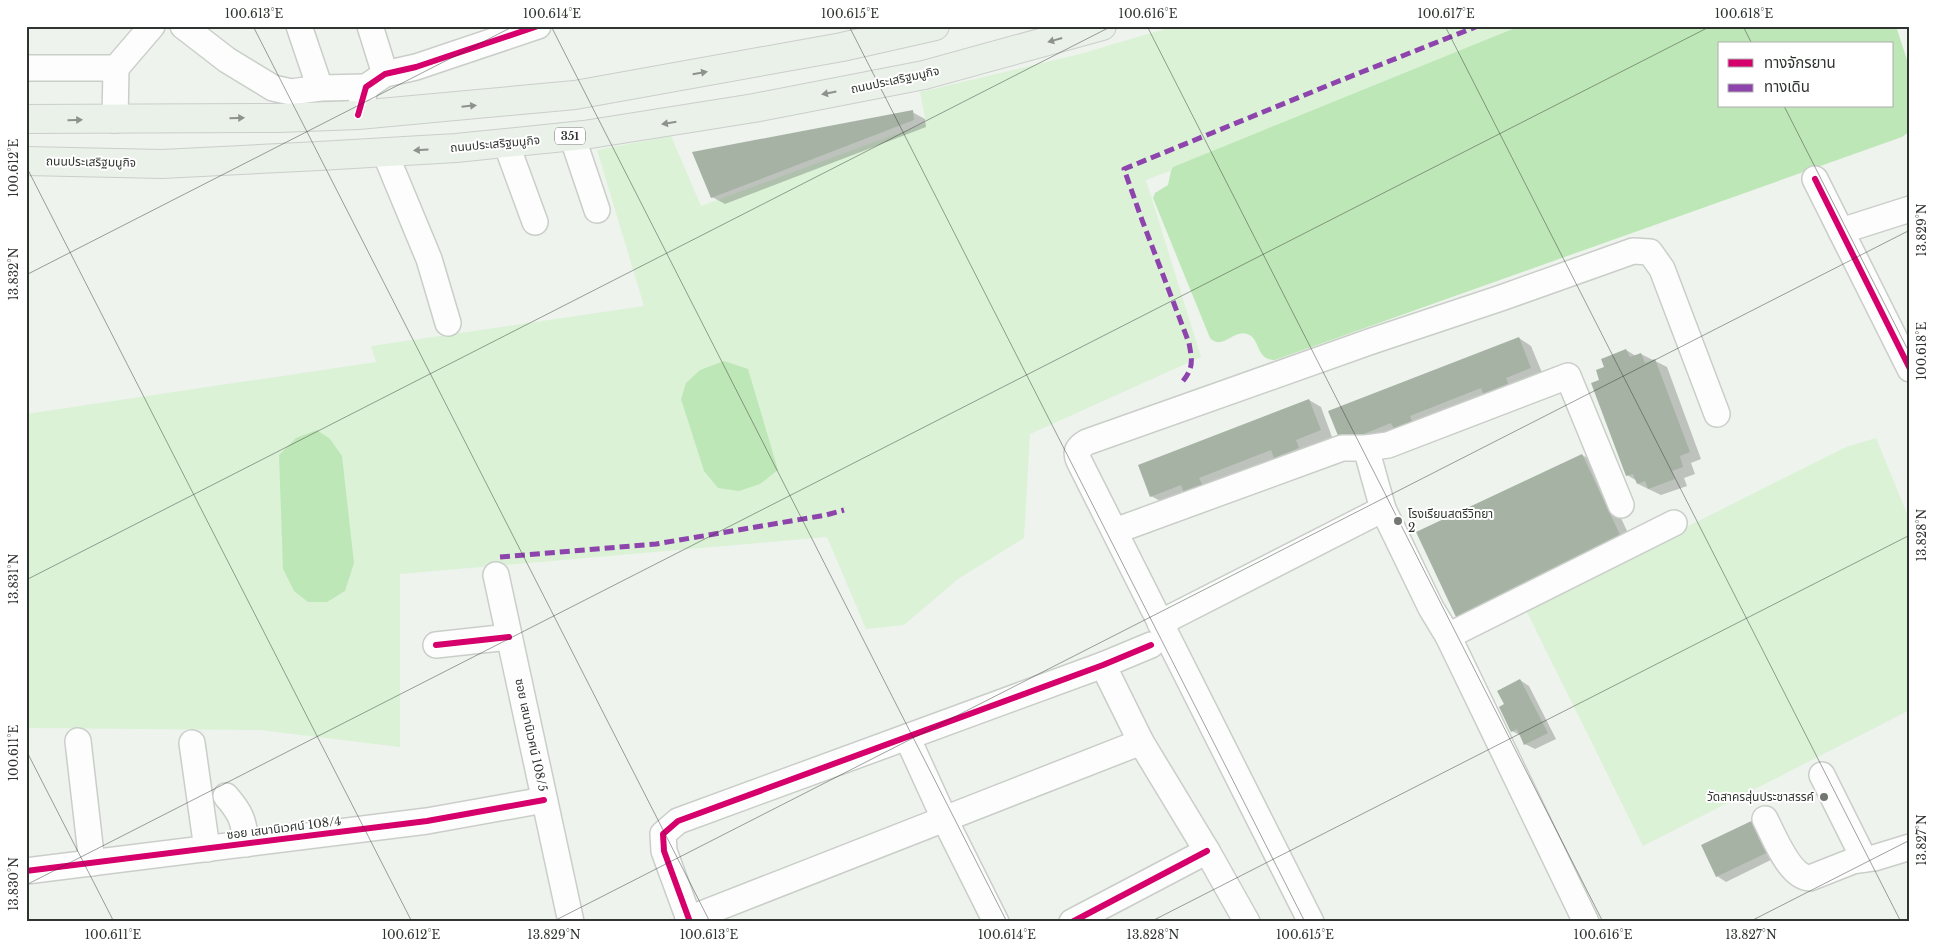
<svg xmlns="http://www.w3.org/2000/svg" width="1936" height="948" viewBox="0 0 1936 948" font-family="'Libre Baskerville','Noto Sans Thai',serif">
<rect width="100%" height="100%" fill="#eef3ed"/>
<g fill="#dbf2d7">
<polygon points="1175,26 1563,26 1146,180 1201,357 1030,434 1024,538 958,579 904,625 866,629 827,537 400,574 400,747 260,730 26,728 26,414 376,362 371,346 644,306 597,150 671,136 701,206 926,123 920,92 1080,54"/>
<polygon points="1876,438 1910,521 1910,710 1643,846 1525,608 1846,447"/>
</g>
<g fill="#bee7b7" fill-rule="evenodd">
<path d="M1520,26H1896L1910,69V131L1902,137L1275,360C1255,360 1261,338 1247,334C1233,329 1223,351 1210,338L1153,198L1155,193L1168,185L1171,171L1173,167ZM1720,44H1892V106H1720Z"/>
<polygon points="724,361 748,369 778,470 760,484 739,491 718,488 704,471 681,399 686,383 700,370"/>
<polygon points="317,430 330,439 342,456 354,563 345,591 327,602 308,602 294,591 283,569 279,455 296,438"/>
</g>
<g fill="#0003">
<polygon points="912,112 925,119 926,127 725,204 712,197"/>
<polygon points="1519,338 1531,346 1543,375 1424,431 1342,442"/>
<polygon points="1626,350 1636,356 1641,354 1667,367 1701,459 1691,463 1695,474 1684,478 1687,486 1661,495 1638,484 1637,481 1627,475 1601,380 1606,368"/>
<polygon points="1309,400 1321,407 1332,437 1308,447 1311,455 1164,503 1151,496"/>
<polygon points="1582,455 1595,462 1634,546 1470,623 1457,616"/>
<polygon points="1520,680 1529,686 1556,739 1535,749 1525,744 1522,736 1512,731"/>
<polygon points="1764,817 1787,852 1726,882 1717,876"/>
</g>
<g fill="#a6b3a4">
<polygon points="913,110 914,120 711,198 692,152"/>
<polygon points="1519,337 1531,368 1506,378 1509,386 1484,396 1481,388 1410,416 1413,424 1395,431 1391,423 1341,443 1328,411"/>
<polygon points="1626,349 1630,357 1641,353 1645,363 1655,359 1690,452 1680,456 1683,467 1672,471 1675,479 1648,489 1645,481 1637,484 1633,474 1626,476 1591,383 1599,380 1596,370 1604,367 1601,359"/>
<polygon points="1309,399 1321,430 1296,440 1299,448 1274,458 1271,450 1199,478 1203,486 1184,493 1181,485 1150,497 1138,465"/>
<polygon points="1582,454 1622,539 1456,617 1416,532"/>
<polygon points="1520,679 1548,733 1524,745 1517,729 1511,732 1499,707 1504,704 1497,691"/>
<polygon points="1764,815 1779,847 1716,877 1701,845"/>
</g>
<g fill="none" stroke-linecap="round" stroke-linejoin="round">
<g stroke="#cacec9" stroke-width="28">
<g id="minor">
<polyline points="183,26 227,60 273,88 291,92 320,88 366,87"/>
<polyline points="299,26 320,88"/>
<polyline points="370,26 385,74"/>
<polyline points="26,68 116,68 152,26"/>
<polyline points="358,115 366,87 385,74 416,67 538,26"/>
<polyline points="115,120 116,68"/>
<polyline points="572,136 597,210"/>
<polyline points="506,143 535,222"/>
<polyline points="385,153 429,259 448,323"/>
<polyline points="1815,179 1910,369"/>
<polyline points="1841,231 1910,209"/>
<polyline points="1383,509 1431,608 1448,636"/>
<polyline points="1115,531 1342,448 1366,448 1388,445 1568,376 1621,505"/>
<polyline points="496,575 571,922"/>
<polyline points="1160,623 1383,509 1366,448"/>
<polyline points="436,645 509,637"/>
<polyline points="1103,665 1141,742 1207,851 1247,922"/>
<polyline points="907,737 944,818 996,922"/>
<polyline points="78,741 92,863"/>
<polyline points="192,743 207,849"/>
<polyline points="1822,775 1864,859"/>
<path d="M226,796C241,813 244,821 246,844"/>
<path d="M1765,819C1774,836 1789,877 1810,878L1853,861L1874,858L1910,847"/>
<polyline points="26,871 427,821 544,800"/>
<polyline points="689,919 1141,742"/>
<polyline points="690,922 664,851 663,834 678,821 1103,665 1151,645"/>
<polyline points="1072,922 1207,851"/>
<path d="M1311,922L1079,461C1075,452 1078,447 1087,442L1372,341L1501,298L1633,251L1650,252L1662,269L1717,414"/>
<polyline points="1586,922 1448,636 1674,523"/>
</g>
</g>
<g stroke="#cbcecb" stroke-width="30">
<g id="major">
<polyline points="26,119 279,118 358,115 575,95 842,47 935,26"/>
<polyline points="26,161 162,164 319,156 456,148 584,135 754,108 924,75 1102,26"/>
</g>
</g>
<use href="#minor" stroke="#fcfdfc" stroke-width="25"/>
<use href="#major" stroke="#eaf1e9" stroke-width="28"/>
<g stroke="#8e44ad" stroke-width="5" stroke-dasharray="10 5" stroke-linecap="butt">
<path d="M1183,381C1194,367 1192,360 1189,343L1142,220L1124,169L1334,83L1478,26"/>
<polyline points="500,557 656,544 826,515 844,510"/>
</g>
<g stroke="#fff" stroke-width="9">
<g id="cycleway">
<polyline points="358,115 366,87 385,74 416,67 538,26"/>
<polyline points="1815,179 1910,369"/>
<polyline points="436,645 509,637"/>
<polyline points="26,871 427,821 544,800"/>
<polyline points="690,922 664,851 663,834 678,821 1103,665 1151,645"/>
<polyline points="1072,922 1207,851"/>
</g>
</g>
<use href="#cycleway" stroke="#d6006c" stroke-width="6"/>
</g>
<defs><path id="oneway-solid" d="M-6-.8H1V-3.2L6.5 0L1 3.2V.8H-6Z" transform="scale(1.25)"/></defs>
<g fill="#8d928c">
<use href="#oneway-solid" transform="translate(1055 40) rotate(164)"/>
<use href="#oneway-solid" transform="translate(700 73) rotate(-10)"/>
<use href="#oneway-solid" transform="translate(829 93) rotate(169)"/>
<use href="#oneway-solid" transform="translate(469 106) rotate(-6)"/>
<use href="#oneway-solid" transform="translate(237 118) rotate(-1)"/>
<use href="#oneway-solid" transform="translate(75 120) rotate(-1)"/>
<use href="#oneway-solid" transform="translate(669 123) rotate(171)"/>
<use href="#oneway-solid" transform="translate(421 150) rotate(176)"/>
</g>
<path fill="none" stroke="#303430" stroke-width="1" stroke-opacity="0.45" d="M253,26L710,922M551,26L1007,922M849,26L1305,922M1147,26L1603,922M1445,26L1901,922M1743,26L1752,44M1784,106L1910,354M26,166L412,922M26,275L514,26M26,580L1112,26M26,750L114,922M26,885L1711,26M552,922L1910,230M1150,922L1910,535M1749,922L1910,840"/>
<g fill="#727772" stroke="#fff" stroke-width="2">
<circle cx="1398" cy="521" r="5"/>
<circle cx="1824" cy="797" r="5"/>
</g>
<g text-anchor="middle" stroke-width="4" stroke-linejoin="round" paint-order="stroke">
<rect fill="#fff" stroke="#6e716e" stroke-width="1" x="555" y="127.5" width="30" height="17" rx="4"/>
<g font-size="11" font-weight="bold" fill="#303430">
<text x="570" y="140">351</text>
</g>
<g font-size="12" fill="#303430" stroke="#fff">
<text transform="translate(895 80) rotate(-12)" y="4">ถนนประเสริฐมนูกิจ</text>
<text transform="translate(495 144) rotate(-5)" y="4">ถนนประเสริฐมนูกิจ</text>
<text transform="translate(91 162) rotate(1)" y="4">ถนนประเสริฐมนูกิจ</text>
<text transform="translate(531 735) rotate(78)" y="4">ซอย เสนานิเวศน์ 108/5</text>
<text transform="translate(284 828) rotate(-7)" y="4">ซอย เสนานิเวศน์ 108/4</text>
</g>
<g font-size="12" fill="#303430" stroke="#fff" text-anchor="start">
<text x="1408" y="518">โรงเรียนสตรีวิทยา<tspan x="1408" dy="14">2</tspan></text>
<text x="1814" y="801" text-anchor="end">วัดสาครสุ่นประชาสรรค์</text>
</g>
</g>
<rect width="1936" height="948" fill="none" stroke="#ffffff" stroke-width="55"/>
<rect x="1718" y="42" width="175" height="65" fill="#ffffff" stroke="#acaeac"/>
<rect x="1728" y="59" width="25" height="8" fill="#d6006c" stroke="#acaeac"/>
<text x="1764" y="68" font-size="15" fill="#303430">ทางจักรยาน</text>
<rect x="1728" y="84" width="25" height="8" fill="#8e44ad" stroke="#acaeac"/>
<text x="1764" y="92" font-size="15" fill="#303430">ทางเดิน</text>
<rect x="28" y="28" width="1880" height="892" fill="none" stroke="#303430" stroke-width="2"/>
<g font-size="12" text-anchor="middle" fill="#303430">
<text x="254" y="18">100.613°E</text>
<text x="552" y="18">100.614°E</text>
<text x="850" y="18">100.615°E</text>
<text x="1148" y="18">100.616°E</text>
<text x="1446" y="18">100.617°E</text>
<text x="1744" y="18">100.618°E</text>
<text transform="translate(14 168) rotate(-90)" y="4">100.612°E</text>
<text transform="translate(1922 230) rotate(-90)" y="4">13.829°N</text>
<text transform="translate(14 274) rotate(-90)" y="4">13.832°N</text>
<text transform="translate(1922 351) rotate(-90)" y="4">100.618°E</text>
<text transform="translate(1922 535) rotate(-90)" y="4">13.828°N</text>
<text transform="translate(14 579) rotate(-90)" y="4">13.831°N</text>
<text transform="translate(14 753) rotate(-90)" y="4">100.611°E</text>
<text transform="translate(1922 840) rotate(-90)" y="4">13.827°N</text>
<text transform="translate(14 884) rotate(-90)" y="4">13.830°N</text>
<text x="113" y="939">100.611°E</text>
<text x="411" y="939">100.612°E</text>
<text x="554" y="939">13.829°N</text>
<text x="709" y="939">100.613°E</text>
<text x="1007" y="939">100.614°E</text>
<text x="1153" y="939">13.828°N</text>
<text x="1305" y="939">100.615°E</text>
<text x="1603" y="939">100.616°E</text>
<text x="1751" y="939">13.827°N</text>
</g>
</svg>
